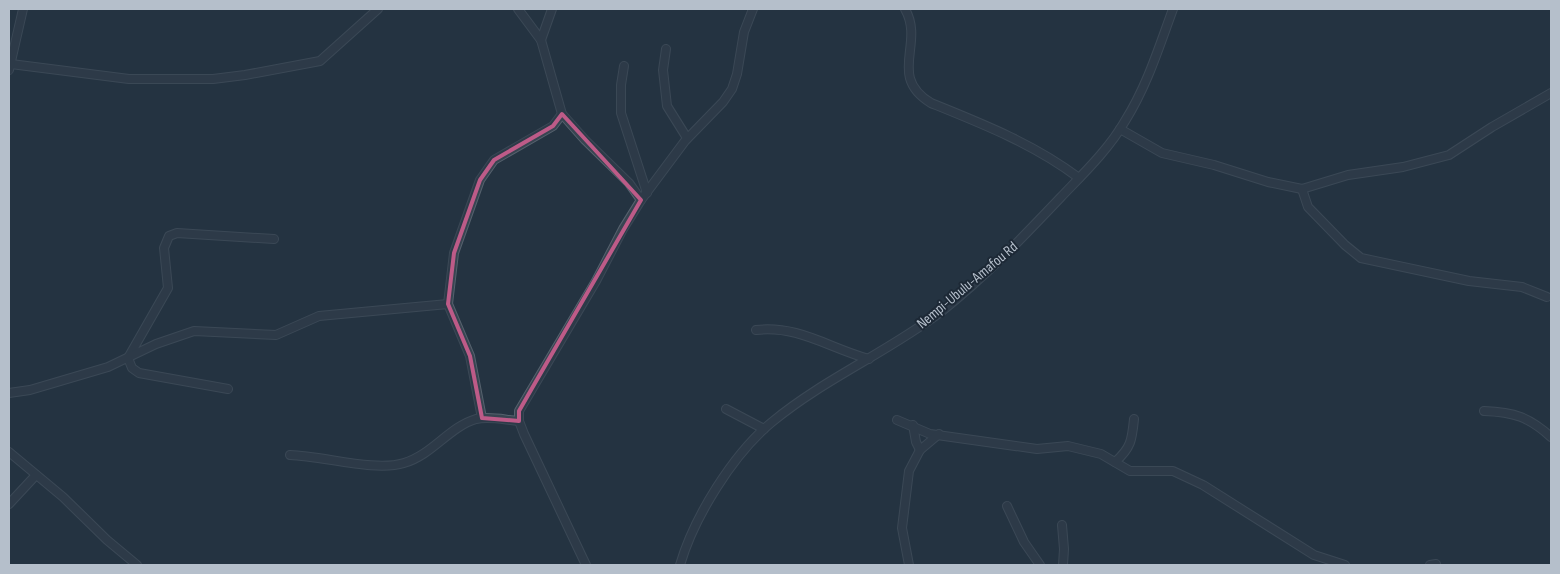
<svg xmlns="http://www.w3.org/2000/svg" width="1560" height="574" viewBox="0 0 1560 574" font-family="'Sofia Sans Condensed',sans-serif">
<rect width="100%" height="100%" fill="#243341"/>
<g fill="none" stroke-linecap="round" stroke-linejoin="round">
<g stroke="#56626e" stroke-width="10">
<g id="minor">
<polyline points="518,9 541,40 562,114 585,140 629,183 641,200"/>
<path d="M905,9C925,44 887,76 931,103C983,124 1034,144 1079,178"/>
<polyline points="541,40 552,9"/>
<polyline points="666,49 663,70 667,106 687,138"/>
<polyline points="11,64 129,79 213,79 245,75 320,61 378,9"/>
<polyline points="624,66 621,85 621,113 647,193"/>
<polyline points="9,70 23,9"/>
<polyline points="1120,129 1162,153 1214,165 1268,182 1302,189 1348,175 1403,167 1449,155 1492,127 1551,93"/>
<polyline points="1302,189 1308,207 1345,245 1361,258 1469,281 1522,287 1547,297"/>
<path d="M756,330C798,325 829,348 869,359"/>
<polyline points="228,389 139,373 132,368 128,358 168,288 164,248 169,236 177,233 274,239"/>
<polyline points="9,393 30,390 108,367 156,344 194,331 276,335 319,316 448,304"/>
<polyline points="726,409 764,429"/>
<path d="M1484,411C1514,412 1529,417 1551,437"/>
<polyline points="482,418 470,356 448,304 454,253 480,180 494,160 553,126 562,114"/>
<polyline points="897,420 930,434 1037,449 1068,446 1101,454 1130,471 1173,471 1203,485 1314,555 1345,565"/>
<polyline points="913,425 916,442 920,450"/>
<polyline points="9,452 63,497 107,540 137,565"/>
<path d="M290,455C324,456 375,472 404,463C432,455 449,427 476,419C490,416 505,420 519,421"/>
<path d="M1115,462C1131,448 1132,440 1134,419"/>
<polyline points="9,504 36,475"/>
<polyline points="1007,506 1024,542 1040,565"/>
<polyline points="1062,525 1064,549 1063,565"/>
<polyline points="586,565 524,434 519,421 519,411 596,281 623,229 641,200 685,141 723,102 732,89 737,74 744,32 753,9"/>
<path d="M680,565C694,517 733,454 772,422C824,379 888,352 942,311C985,277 1023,237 1061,197C1083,174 1109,149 1125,121C1147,86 1159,47 1173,9"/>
<polyline points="909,565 902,528 909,471 920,450 939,434"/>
<polyline points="1430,565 1436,564"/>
</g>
</g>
<use href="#minor" stroke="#384451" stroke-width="8"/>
</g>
<path d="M0 0H1560V574H0ZM562,114L641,200L531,390L519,411V421L482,418L470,356L448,304L454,253L480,180L494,160L553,126Z" fill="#243341" fill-opacity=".55" fill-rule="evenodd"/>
<path fill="none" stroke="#bd5b88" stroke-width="4" stroke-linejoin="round" d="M562,114L641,200L531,390L519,411V421L482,418L470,356L448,304L454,253L480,180L494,160L553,126Z"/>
<g text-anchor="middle" stroke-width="4" stroke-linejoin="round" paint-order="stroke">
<g font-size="15" fill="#b5bfcb" stroke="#1d2936">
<text transform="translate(967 285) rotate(-40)" y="5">Nempi-Ubulu-Amafou Rd</text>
</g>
</g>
<rect width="1560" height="574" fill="none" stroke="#b5bfcb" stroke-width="20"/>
</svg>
